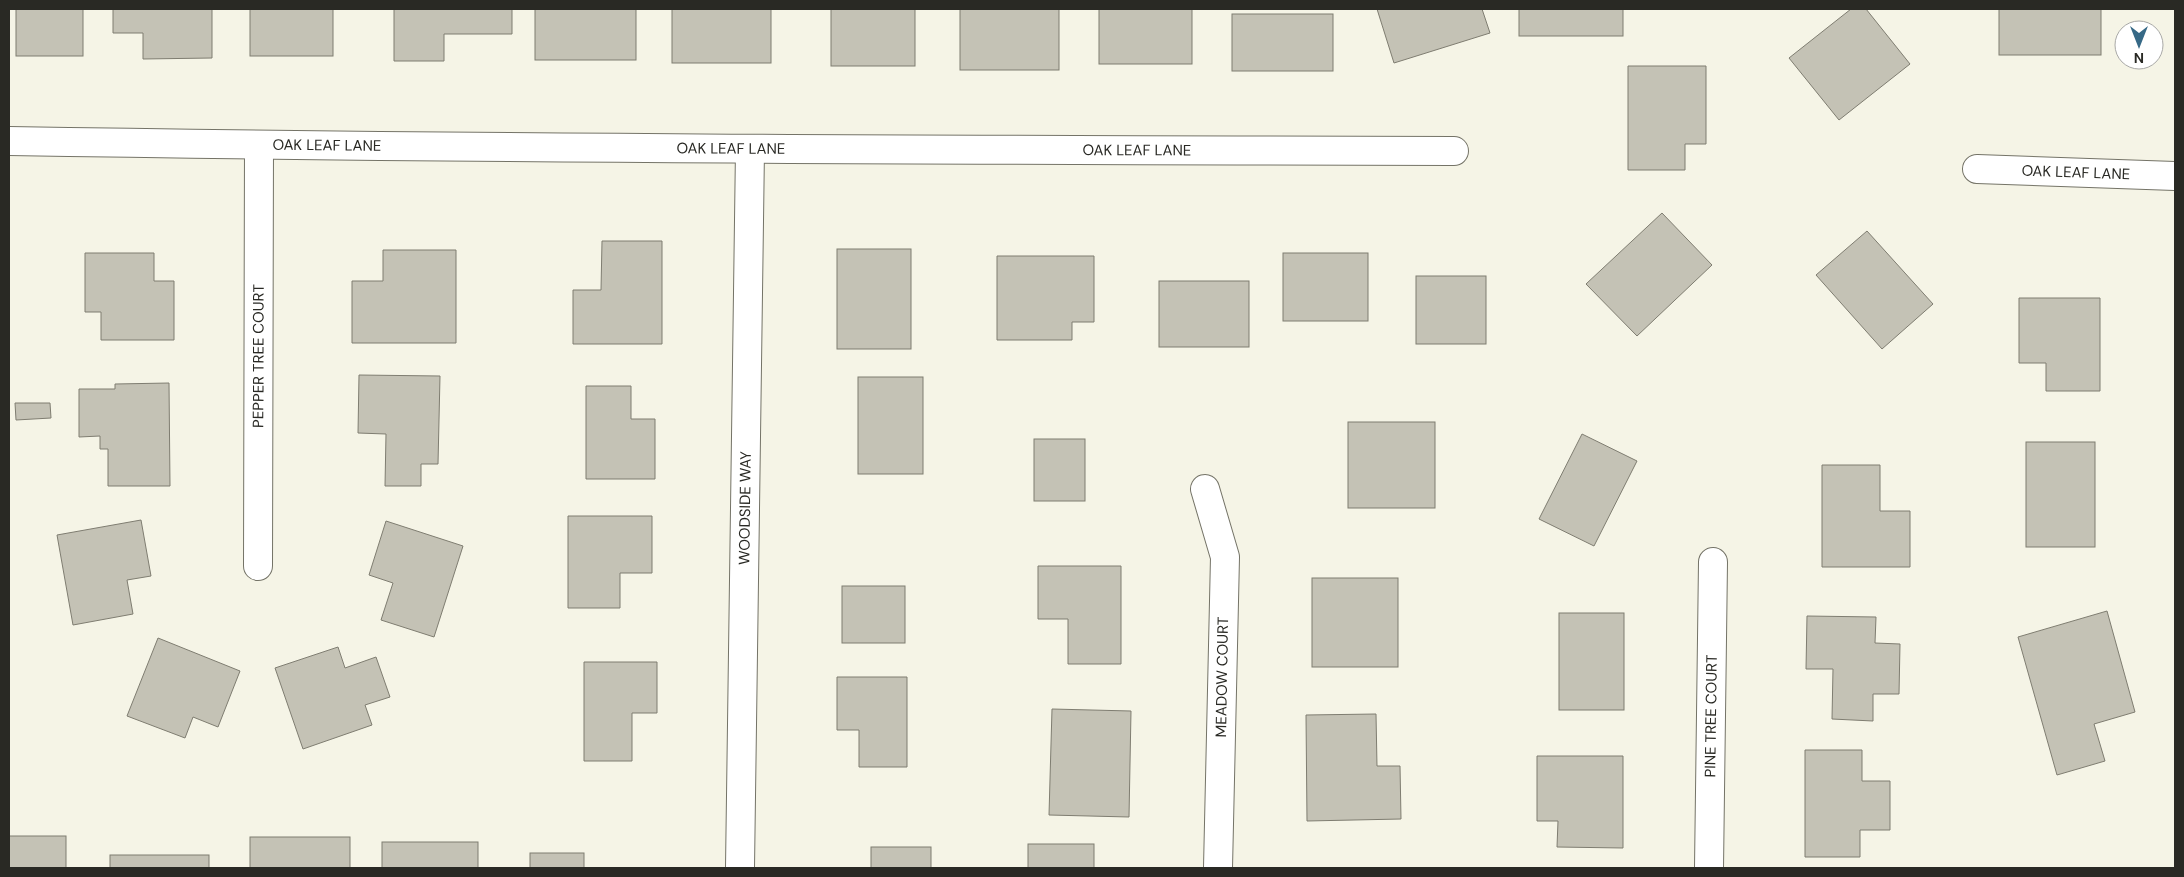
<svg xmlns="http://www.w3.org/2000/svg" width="2184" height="877" viewBox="0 0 2184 877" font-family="'DM Sans',sans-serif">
<rect width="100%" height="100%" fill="#f5f4e6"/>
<g fill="#c4c2b5" stroke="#7f7d71">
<rect x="16" y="9" width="67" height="47"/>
<polygon points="113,9 212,9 212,58 143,59 143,33 113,33"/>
<rect x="250" y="9" width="83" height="47"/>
<polygon points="394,9 512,9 512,34 444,34 444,61 394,61"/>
<rect x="535" y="9" width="101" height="51"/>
<rect x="672" y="9" width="99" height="54"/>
<rect x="831" y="9" width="84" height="57"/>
<rect x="960" y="9" width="99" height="61"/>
<rect x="1099" y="9" width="93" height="55"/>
<polygon points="1377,9 1482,9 1490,33 1394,63"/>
<rect x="1519" y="9" width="104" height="27"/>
<polygon points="1851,9 1866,9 1910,64 1839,120 1789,58"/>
<rect x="1999" y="9" width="102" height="46"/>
<rect x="1232" y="14" width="101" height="57"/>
<polygon points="1628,66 1706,66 1706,144 1685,144 1685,170 1628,170"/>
<polygon points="1662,213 1712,265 1637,336 1586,284"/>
<polygon points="1867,231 1933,304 1882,349 1816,275"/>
<polygon points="602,241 662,241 662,344 573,344 573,290 601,290"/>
<rect x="837" y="249" width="74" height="100"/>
<polygon points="383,250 456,250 456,343 352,343 352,281 383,281"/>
<polygon points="85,253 154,253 154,281 174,281 174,340 101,340 101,312 85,312"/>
<rect x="1283" y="253" width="85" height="68"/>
<polygon points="997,256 1094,256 1094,322 1072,322 1072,340 997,340"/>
<rect x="1416" y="276" width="70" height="68"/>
<rect x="1159" y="281" width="90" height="66"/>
<polygon points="2019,298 2100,298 2100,391 2046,391 2046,363 2019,363"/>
<polygon points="359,375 440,376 438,464 421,464 421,486 385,486 386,434 358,433"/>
<rect x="858" y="377" width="65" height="97"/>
<polygon points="169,383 170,486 108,486 108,449 100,449 100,436 79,437 79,389 115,389 115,384"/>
<polygon points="586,386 631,386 631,419 655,419 655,479 586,479"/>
<polygon points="15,403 50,403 51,418 16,420"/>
<rect x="1348" y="422" width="87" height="86"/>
<polygon points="1582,434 1637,461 1594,546 1539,519"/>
<rect x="1034" y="439" width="51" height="62"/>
<rect x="2026" y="442" width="69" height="105"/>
<polygon points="1822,465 1880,465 1880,511 1910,511 1910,567 1822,567"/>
<polygon points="568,516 652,516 652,573 620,573 620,608 568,608"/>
<polygon points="141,520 151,576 127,580 133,614 73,625 57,535"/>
<polygon points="386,521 463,546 434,637 381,620 393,583 369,575"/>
<polygon points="1038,566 1121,566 1121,664 1068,664 1068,619 1038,619"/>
<rect x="1312" y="578" width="86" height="89"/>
<rect x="842" y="586" width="63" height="57"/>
<polygon points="2107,611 2135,712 2094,724 2105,761 2057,775 2018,637"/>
<rect x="1559" y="613" width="65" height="97"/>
<polygon points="1807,616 1876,617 1875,643 1900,644 1899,694 1873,694 1873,721 1832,719 1833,669 1806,669"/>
<polygon points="158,638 240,671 218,727 193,717 185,738 127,716"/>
<polygon points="338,647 345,668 376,657 390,697 365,705 372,725 303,749 275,668"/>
<polygon points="584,662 657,662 657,713 632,713 632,761 584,761"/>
<polygon points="837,677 907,677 907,767 859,767 859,730 837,730"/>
<polygon points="1052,709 1131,711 1129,817 1049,815"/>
<polygon points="1376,714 1377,766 1400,766 1401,819 1307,821 1306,715"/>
<polygon points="1805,750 1862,750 1862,781 1890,781 1890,830 1860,830 1860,857 1805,857"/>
<polygon points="1537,756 1623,756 1623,848 1557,847 1558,821 1537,821"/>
<rect x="9" y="836" width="57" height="32"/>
<rect x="250" y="837" width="100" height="31"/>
<rect x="382" y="842" width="96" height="26"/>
<rect x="1028" y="844" width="66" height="24"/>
<rect x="871" y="847" width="60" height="21"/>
<rect x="530" y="853" width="54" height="15"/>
<rect x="110" y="855" width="99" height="13"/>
</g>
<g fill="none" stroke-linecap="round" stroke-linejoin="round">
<g stroke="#747367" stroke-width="30">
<g id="street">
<path id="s1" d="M9,141C490,149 972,150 1454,151"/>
<path id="s2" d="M1977,169L2175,176"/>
<polyline points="1205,489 1225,557 1218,868"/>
<path id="s3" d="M258,566L259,145"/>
<path id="s4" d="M740,868L750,149"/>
<path id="s5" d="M1709,868L1713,562"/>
</g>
</g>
<use href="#street" stroke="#fff" stroke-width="28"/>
</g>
<g text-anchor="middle" stroke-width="4" stroke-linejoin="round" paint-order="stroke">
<g font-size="15" fill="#292924" stroke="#fff">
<text dy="5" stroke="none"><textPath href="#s1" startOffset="318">OAK LEAF LANE</textPath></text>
<text dy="5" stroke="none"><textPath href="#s1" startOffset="722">OAK LEAF LANE</textPath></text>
<text dy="5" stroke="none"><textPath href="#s1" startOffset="1128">OAK LEAF LANE</textPath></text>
<text dy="5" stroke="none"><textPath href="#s2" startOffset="99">OAK LEAF LANE</textPath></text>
<text dy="5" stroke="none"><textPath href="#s3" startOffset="210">PEPPER TREE COURT</textPath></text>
<text dy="5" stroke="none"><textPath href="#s4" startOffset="360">WOODSIDE WAY</textPath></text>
<text transform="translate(1222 677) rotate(-89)" y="5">MEADOW COURT</text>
<text dy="5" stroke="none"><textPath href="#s5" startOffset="152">PINE TREE COURT</textPath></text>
</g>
</g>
<rect width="2184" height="877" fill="none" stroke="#292924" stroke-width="20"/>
<g transform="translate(2139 45) rotate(180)"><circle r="24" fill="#ffffff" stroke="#a9a9a7"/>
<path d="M0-4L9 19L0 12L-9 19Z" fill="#366986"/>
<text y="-8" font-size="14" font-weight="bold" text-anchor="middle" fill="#292924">N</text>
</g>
</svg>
